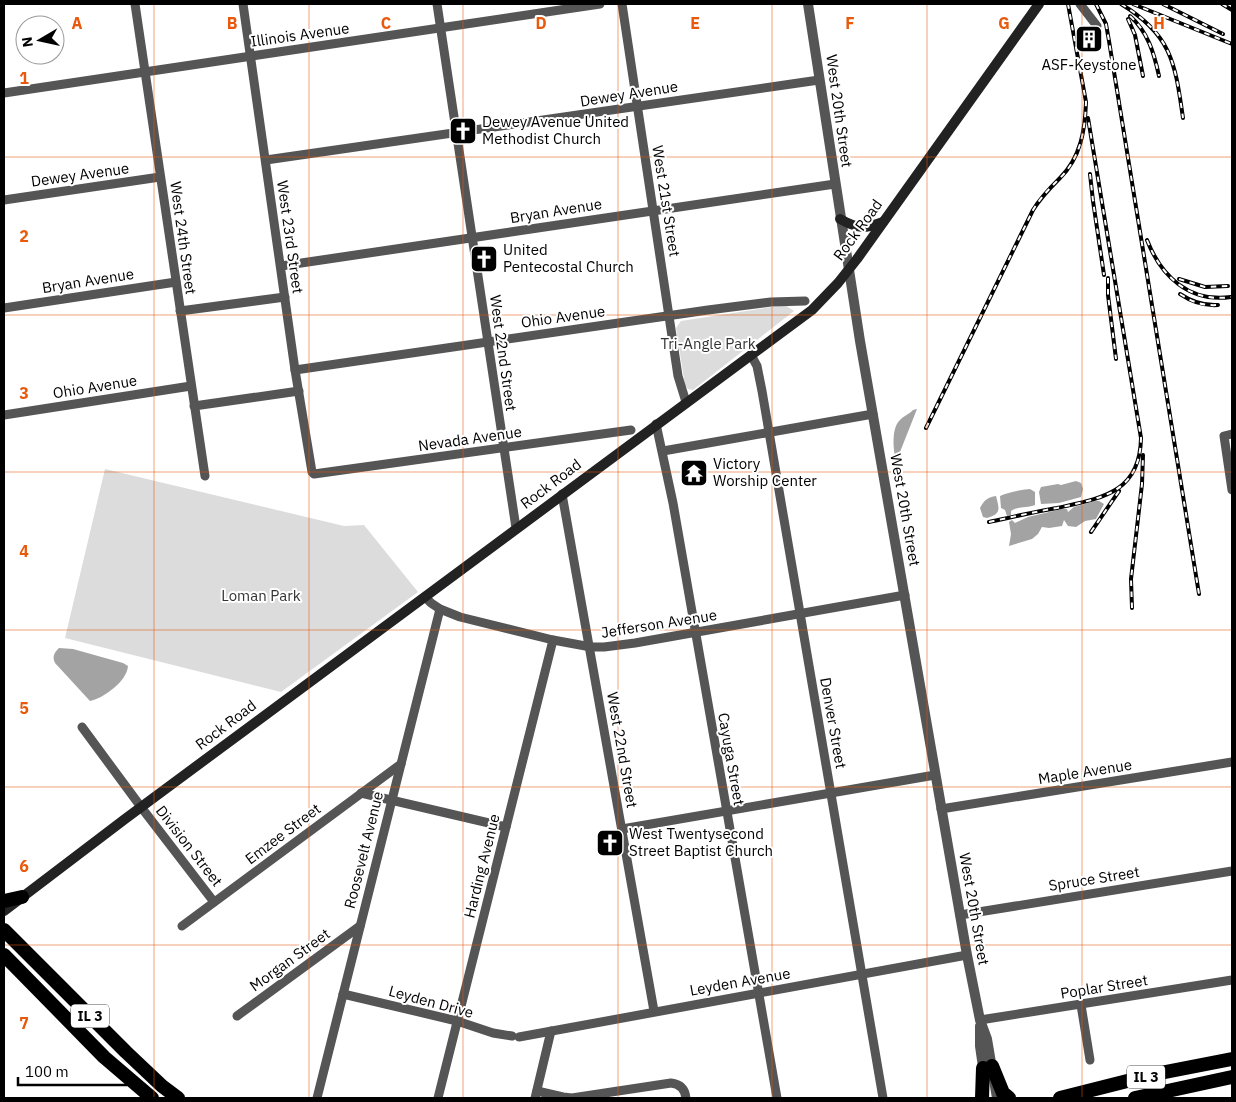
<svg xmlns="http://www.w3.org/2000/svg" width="1236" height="1102" viewBox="0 0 1236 1102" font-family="'IBM Plex Sans',sans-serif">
<rect width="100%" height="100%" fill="#fff"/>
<g fill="#dcdcdc">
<polygon points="785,305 794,311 693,390 688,389 685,385 677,335 676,328 681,321"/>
<polygon points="105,469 344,526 364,525 418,592 281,692 65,638"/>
</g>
<g fill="#a3a3a3">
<path d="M917,409L898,457L895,456C893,446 892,427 900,420C905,415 908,415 913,410Z"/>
<polygon points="1076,481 1081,483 1083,489 1081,497 1059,503 1041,504 1039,492 1041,487 1058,484 1061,485"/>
<path d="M1030,489L1035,492V505C1028,508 1018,506 1011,511V515L1007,516L1005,510L1001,508L1000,496C1009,492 1020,490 1030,489Z"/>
<path d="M996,496C999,508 1002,514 987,518L983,517L980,508C984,500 988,497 996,496Z"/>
<polygon points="1095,501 1099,501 1104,504 1096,519 1085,521 1076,527 1068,526 1064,520 1062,526 1049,528 1042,527 1038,534 1032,539 1009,546 1011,534 1009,522 1012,520 1015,523 1028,517 1062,509 1067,509 1068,512 1074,507"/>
<path d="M59,648L73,649L123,663L128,666C127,681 104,698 90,701L55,663C52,657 54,653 59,648Z"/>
</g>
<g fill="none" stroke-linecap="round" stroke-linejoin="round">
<g stroke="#555" stroke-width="9">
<polyline points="135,4 205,476"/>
<polyline points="243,4 295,370 312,472 314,474 631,430"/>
<polyline points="437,4 516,528"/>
<polyline points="622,4 678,376 686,402"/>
<polyline points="1080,4 1097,26"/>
<polyline points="4,93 600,4"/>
<polyline points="266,160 819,80"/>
<polyline points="4,200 160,177"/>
<polyline points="281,266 835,184"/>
<polyline points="4,308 176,282"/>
<polyline points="180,311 285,297"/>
<polyline points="751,355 757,366 762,391 883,1098"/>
<polyline points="295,370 708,310 771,302 805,301"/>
<polyline points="194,406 299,391"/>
<polyline points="4,415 191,386"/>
<polyline points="656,424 673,503 777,1098"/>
<polyline points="1232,434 1224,436 1232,490"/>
<polyline points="663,451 873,414"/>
<polyline points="562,494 654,1011"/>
<polyline points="425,597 431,603 440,609 460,617 553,640 591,647 604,647 635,643 905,595"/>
<polyline points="82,727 141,807 214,902"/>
<polyline points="361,793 506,827"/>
<polyline points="941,809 1232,762"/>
<polyline points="622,829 935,775"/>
<polyline points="960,915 1232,871"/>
<polyline points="182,926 401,764"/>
<polyline points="343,994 457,1021 493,1033 512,1036"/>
<polyline points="1081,1005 1090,1060"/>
<polyline points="237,1016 360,926"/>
<polyline points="980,1020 1232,980"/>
<polyline points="519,1037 967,955"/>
<path d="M537,1091L563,1097L572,1098L671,1083C680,1084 685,1089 686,1098"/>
<polyline points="317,1098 440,609"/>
<polyline points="438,1098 553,640"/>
<polyline points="535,1098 551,1031"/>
</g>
<g stroke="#555" stroke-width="10">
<polyline points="808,4 860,341 967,955 980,1020 987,1039 997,1098"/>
<polyline points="980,1026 980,1046 984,1074"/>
</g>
<g stroke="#222" stroke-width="10">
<path d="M840,219C858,229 864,229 883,222"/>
<polyline points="4,911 125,819 812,310 838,283 857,259 1039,4"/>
</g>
<g stroke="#000" stroke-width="14">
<polyline points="4,901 22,897"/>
<polyline points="4,930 126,1052 162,1086 178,1098"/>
<polyline points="4,955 104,1057 152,1098"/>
<polyline points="992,1066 1003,1093 1009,1098"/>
<polyline points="982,1098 983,1068"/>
<polyline points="1060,1098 1155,1074 1232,1059"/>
<polyline points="1135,1098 1232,1077"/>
</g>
<g stroke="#000" stroke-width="4">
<g id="rail">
<polyline points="1096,4 1106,24 1109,41 1199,594"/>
<path d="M1121,4C1172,35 1175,63 1183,118"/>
<polyline points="1133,4 1232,44"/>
<polyline points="1163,4 1223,34"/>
<polyline points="1222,4 1232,10"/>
<path d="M1130,16C1148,32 1154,53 1159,76"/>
<polyline points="1128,19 1135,35 1143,76"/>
<polyline points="1090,174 1093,201 1104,275"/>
<path d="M1147,240C1161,276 1189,303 1231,297"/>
<polyline points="1108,278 1108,295 1116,359"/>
<polyline points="1179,279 1205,287 1228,286"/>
<path d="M1180,294C1192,302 1203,306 1218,305"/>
<path d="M926,428L1033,210C1041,197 1050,188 1060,178C1081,157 1085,130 1086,102L1068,4"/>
<path d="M989,522C1012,517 1034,512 1057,508C1102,498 1140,493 1141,438L1088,118"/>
<polyline points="1091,532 1119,491"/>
<polyline points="1132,608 1131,579 1142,484 1143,455"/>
</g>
</g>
<use href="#rail" stroke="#fff" stroke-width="2" stroke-dasharray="5.5" stroke-linecap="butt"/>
</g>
<path fill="none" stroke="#e8590c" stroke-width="1" stroke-opacity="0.55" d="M154,4V1098M309,4V1098M463,4V1098M618,4V1098M772,4V1098M927,4V1098M1082,4V1098M4,157H1232M4,315H1232M4,472H1232M4,630H1232M4,787H1232M4,945H1232"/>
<defs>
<g id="building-square" transform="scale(1.4375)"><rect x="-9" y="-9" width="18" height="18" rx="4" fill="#000" stroke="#fff"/><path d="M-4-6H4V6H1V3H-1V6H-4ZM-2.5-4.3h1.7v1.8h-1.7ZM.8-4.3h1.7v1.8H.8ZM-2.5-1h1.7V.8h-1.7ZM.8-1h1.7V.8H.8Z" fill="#fff"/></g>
<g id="church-square" transform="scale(1.4375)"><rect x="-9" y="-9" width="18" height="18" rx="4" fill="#000" stroke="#fff"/><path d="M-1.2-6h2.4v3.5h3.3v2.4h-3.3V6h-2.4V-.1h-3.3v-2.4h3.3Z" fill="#fff"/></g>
<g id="temple-square" transform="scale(1.4375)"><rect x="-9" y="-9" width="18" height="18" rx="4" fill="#000" stroke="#fff"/><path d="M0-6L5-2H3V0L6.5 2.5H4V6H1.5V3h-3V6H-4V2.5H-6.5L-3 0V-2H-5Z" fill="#fff"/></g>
</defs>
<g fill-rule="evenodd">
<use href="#building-square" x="1089" y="39"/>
<use href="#church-square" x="463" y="131"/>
<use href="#church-square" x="484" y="259"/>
<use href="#temple-square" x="694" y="473"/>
<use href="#church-square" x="610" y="843"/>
</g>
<g text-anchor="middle" stroke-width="4" stroke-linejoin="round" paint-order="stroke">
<g fill="#fff" stroke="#4c4c4c" stroke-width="1">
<rect x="71" y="1004.5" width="38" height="23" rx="4"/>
<rect x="1127" y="1065.5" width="38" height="23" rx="4"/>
</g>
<g font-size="14" font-weight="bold" fill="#000">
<text x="90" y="1021">IL 3</text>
<text x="1146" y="1082">IL 3</text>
</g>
<g font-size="15" fill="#000" stroke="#fff">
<text transform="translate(300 35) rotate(-8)" y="5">Illinois Avenue</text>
<text transform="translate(629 94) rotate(-9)" y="5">Dewey Avenue</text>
<text transform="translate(839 111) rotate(82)" y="5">West 20th Street</text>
<text transform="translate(80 175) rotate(-8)" y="5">Dewey Avenue</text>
<text transform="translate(666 201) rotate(81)" y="5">West 21st Street</text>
<text transform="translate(556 211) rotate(-9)" y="5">Bryan Avenue</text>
<text transform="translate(858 230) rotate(-54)" y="5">Rock Road</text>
<text transform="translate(290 237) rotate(82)" y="5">West 23rd Street</text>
<text transform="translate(183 238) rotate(82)" y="5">West 24th Street</text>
<text transform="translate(88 281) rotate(-9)" y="5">Bryan Avenue</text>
<text transform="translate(563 317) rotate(-8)" y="5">Ohio Avenue</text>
<text transform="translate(503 353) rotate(82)" y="5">West 22nd Street</text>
<text transform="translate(95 387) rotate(-9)" y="5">Ohio Avenue</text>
<text transform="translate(470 439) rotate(-8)" y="5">Nevada Avenue</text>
<text transform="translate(551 484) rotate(-37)" y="5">Rock Road</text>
<text transform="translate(905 510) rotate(80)" y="5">West 20th Street</text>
<text transform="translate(659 624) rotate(-9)" y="5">Jefferson Avenue</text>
<text transform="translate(833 723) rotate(80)" y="5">Denver Street</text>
<text transform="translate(226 725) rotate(-37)" y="5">Rock Road</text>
<text transform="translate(622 750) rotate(80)" y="5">West 22nd Street</text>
<text transform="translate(731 759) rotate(80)" y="5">Cayuga Street</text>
<text transform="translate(1085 772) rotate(-9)" y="5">Maple Avenue</text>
<text transform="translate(283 834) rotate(-37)" y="5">Emzee Street</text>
<text transform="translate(189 846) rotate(52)" y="5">Division Street</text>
<text transform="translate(364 850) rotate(-76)" y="5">Roosevelt Avenue</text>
<text transform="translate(482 866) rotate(-76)" y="5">Harding Avenue</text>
<text transform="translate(1094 879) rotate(-9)" y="5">Spruce Street</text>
<text transform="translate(974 909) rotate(80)" y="5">West 20th Street</text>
<text transform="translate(290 960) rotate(-36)" y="5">Morgan Street</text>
<text transform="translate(740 982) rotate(-10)" y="5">Leyden Avenue</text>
<text transform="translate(1104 987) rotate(-9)" y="5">Poplar Street</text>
<text transform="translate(431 1002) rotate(15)" y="5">Leyden Drive</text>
</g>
<g font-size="15" fill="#000" stroke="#fff" text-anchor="start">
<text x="1089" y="70" text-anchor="middle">ASF-Keystone</text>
<text x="482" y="127">Dewey Avenue United<tspan x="482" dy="17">Methodist Church</tspan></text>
<text x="503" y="255">United<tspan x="503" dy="17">Pentecostal Church</tspan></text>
<text x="713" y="469">Victory<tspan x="713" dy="17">Worship Center</tspan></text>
<text x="629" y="839">West Twentysecond<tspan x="629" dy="17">Street Baptist Church</tspan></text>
</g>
<g font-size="15" fill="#333" stroke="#fff">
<text x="708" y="349">Tri-Angle Park</text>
<text x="261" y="601">Loman Park</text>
</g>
</g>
<g font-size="16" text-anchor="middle" font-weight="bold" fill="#e8590c" stroke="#fff" stroke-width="4" stroke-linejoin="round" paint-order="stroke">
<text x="77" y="29">A</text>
<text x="232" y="29">B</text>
<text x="386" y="29">C</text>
<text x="541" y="29">D</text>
<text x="695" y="29">E</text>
<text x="850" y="29">F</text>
<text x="1004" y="29">G</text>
<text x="1159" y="29">H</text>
<text x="24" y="84">1</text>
<text x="24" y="242">2</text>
<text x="24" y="399">3</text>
<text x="24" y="557">4</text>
<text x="24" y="714">5</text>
<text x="24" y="872">6</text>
<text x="24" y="1029">7</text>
</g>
<rect width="1236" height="1102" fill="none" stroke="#000000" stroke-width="10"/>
<g transform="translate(40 40) rotate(261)"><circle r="24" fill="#ffffff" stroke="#999999"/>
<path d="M0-4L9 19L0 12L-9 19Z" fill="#000000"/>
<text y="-8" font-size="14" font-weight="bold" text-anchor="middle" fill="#000000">N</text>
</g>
<path d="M18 1077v8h108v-8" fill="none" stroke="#000000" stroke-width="2.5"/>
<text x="25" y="1077" font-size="15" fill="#000000" stroke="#ffffff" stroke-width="4" paint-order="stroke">100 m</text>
</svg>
